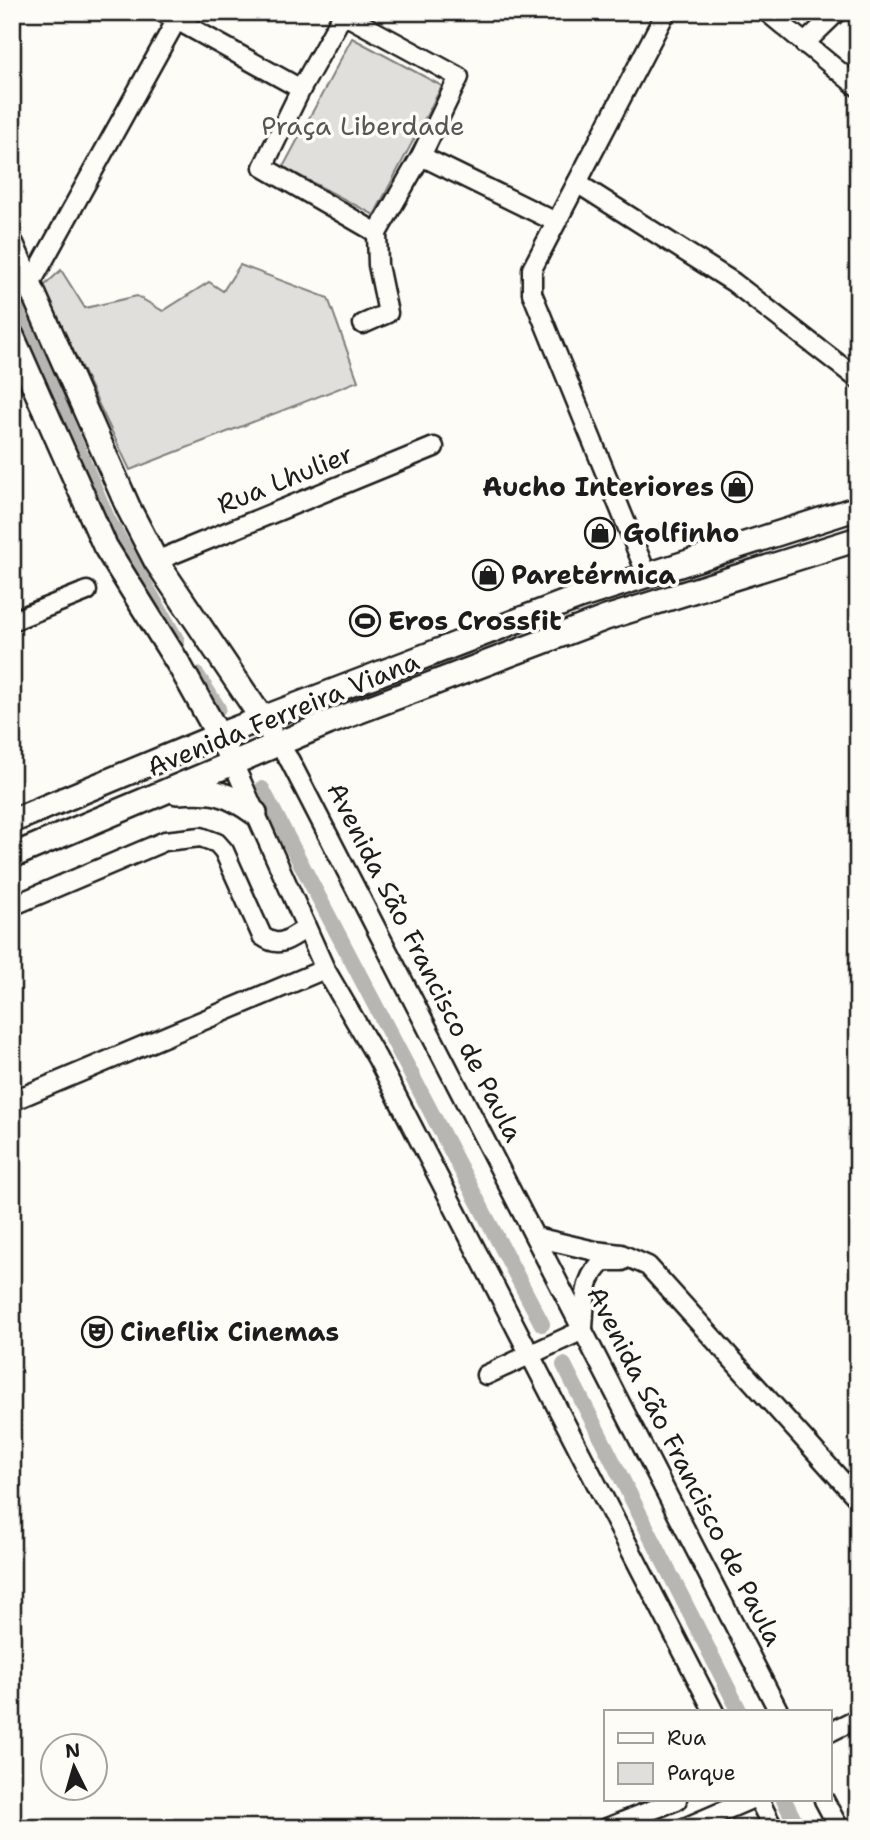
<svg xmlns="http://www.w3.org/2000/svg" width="870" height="1840" viewBox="0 0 870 1840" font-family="'Shantell Sans',sans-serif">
<rect width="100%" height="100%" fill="#fdfcf7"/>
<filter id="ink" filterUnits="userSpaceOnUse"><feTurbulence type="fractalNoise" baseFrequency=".0143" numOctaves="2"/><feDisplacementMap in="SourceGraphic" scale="14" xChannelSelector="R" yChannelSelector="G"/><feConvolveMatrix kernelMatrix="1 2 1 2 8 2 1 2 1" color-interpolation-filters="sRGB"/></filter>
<g filter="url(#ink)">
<g fill="#e0dfdb" stroke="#7e7e7c" stroke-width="2">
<polygon points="352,38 442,86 374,215 283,167"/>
<polygon points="240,265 328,298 358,381 130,470 43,287 61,270 85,308 137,296 163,311 209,282 223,291"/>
</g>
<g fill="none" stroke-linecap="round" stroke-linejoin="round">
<g stroke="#b7b6b2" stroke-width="16">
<polyline points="18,309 107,518 177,641"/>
<polyline points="197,675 218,708"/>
<polyline points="262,789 542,1324"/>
<polyline points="564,1365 740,1712"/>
<polyline points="784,1800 798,1828"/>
</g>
<g stroke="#1c1c1c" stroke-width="23">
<g id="minor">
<polyline points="162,12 301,89"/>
<polyline points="767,12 858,87"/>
<polygon points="343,14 459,77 421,156 377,233 263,167 301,89"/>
<polyline points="804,44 837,12"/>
<polyline points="421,156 556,222"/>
<polyline points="577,183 733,282 858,379"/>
<polyline points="12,289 31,283 181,12"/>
<polyline points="363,324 388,313 378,265 377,233"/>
<polyline points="156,561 434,447"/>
<polyline points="647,575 532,293 532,269 666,12"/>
<polyline points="12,621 87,591"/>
<polyline points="278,743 290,761 779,1712"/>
<polyline points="233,763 325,969 377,1058 714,1712"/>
<path d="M12,906L165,841L201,837L217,843L224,851L262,936C280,949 288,939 305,929"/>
<polyline points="12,1101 325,969"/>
<polyline points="535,1237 595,1251 621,1254 648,1266 858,1499"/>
<path d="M583,1328C585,1304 583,1277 604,1261H622"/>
<polyline points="486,1375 583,1330"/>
<polyline points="830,1732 858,1718"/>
<polyline points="759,1800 773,1828"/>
<polyline points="824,1800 839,1828"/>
<polyline points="607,1828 677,1800"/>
<polyline points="684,1828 749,1800"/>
</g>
</g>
<g stroke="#1c1c1c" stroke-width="28">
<g id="major">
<polyline points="12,245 129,509 156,561 269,729"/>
<polyline points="12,336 105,546 181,668 226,749"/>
<path d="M177,792C213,789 226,792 255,813"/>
<polyline points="12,821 219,735 579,597 858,508"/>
<polyline points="12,856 328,723 606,618 858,539"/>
</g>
</g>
<use href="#minor" stroke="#fdfcf7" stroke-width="18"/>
<use href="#major" stroke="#fdfcf7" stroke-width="23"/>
</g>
</g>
<defs>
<g id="shop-ring" transform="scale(1.575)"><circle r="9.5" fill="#fdfcf7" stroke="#1c1c1c" stroke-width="1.5"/><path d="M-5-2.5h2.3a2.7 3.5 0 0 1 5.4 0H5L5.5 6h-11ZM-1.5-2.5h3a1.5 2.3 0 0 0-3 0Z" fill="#1c1c1c"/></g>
<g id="stadium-ring" transform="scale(1.575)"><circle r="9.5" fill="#fdfcf7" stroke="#1c1c1c" stroke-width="1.5"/><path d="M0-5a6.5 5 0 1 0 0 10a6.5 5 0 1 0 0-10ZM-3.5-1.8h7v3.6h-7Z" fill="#1c1c1c"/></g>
<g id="theatre-ring" transform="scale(1.575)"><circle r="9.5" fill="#fdfcf7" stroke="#1c1c1c" stroke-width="1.5"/><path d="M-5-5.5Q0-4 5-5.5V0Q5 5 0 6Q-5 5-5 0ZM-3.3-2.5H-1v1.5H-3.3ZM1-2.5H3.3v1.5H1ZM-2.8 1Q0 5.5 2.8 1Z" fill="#1c1c1c"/></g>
</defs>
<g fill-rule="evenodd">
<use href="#shop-ring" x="737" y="487"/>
<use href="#shop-ring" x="600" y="533"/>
<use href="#shop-ring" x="488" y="575"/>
<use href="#stadium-ring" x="365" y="621"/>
<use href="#theatre-ring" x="97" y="1332"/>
</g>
<g text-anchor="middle" stroke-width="7" stroke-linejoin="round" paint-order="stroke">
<g font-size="26" fill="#575655" stroke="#fdfcf7">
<text x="363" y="135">Praça Liberdade</text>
</g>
<g font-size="26" fill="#1c1c1c" stroke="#fdfcf7">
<text transform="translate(285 479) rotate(-22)" y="9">Rua Lhulier</text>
<text transform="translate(283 714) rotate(-22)" y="9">Avenida Ferreira Viana</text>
<text transform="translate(425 962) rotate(63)" y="9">Avenida São Francisco de Paula</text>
<text transform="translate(685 1466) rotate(63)" y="9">Avenida São Francisco de Paula</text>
</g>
<g font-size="26" font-weight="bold" fill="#1c1c1c" stroke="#fdfcf7" text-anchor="start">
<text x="714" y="496" text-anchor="end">Aucho Interiores</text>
<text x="623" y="542">Golfinho</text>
<text x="511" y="584">Paretérmica</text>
<text x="388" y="630">Eros Crossfit</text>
<text x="120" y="1341">Cineflix Cinemas</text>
</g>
</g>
<rect width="870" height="1840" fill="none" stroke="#fdfcf7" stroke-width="42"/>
<rect x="21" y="21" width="828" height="1798" fill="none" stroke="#1c1c1c" stroke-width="2.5" filter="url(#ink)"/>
<rect x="604" y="1710" width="228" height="91" fill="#fdfcf7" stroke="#a3a29f" stroke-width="2"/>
<rect x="618" y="1733" width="35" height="10" fill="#fdfcf7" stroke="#a3a29f" stroke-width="2"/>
<text x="667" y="1745" font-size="21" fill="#1c1c1c">Rua</text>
<rect x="618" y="1763" width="35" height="21" fill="#e0dfdb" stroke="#a3a29f" stroke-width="2"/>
<text x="667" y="1780" font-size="21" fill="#1c1c1c">Parque</text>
<g transform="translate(74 1767) rotate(355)"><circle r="33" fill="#fdfcf7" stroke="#a3a29f" stroke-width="2"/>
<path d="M0-5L12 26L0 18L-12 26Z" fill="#1c1c1c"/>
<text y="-10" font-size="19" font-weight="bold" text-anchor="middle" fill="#1c1c1c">N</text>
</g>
</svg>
